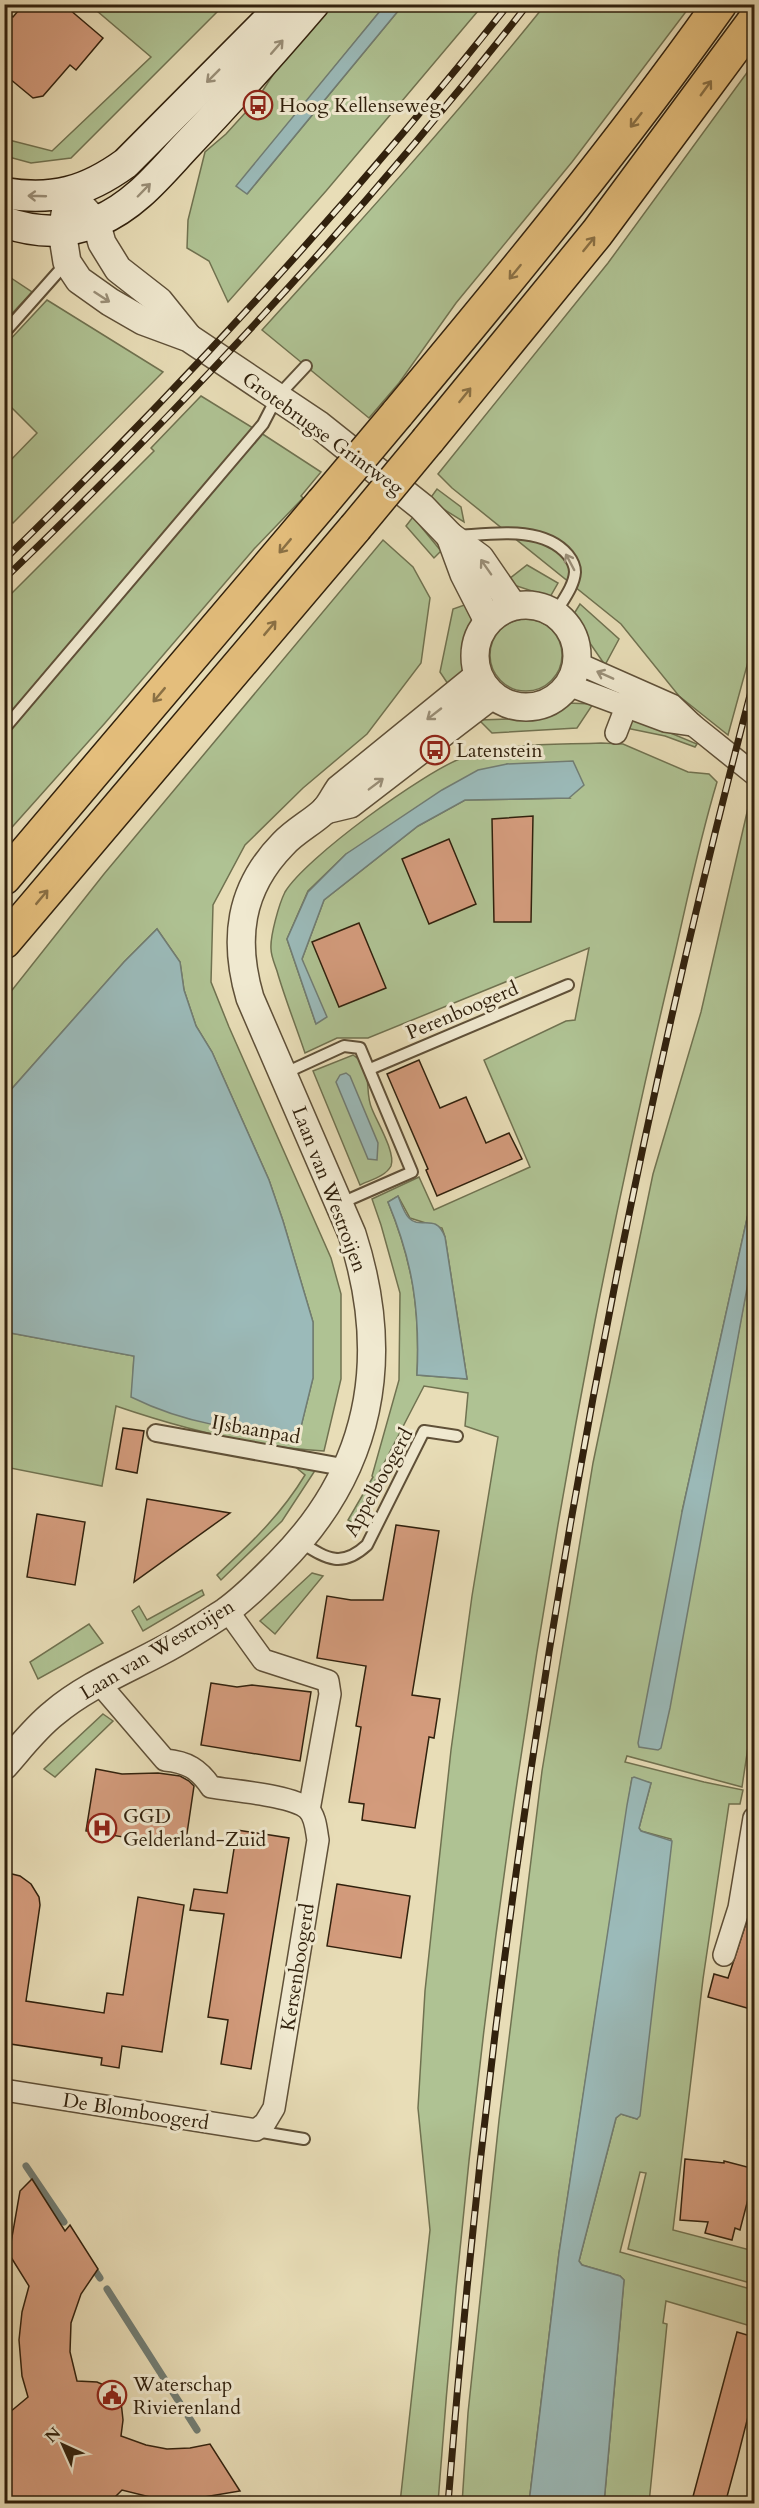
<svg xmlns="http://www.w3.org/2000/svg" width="759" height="2508" viewBox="0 0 759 2508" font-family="Cardo,serif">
<rect width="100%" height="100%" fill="#e8ddb7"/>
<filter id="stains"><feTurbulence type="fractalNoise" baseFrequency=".00333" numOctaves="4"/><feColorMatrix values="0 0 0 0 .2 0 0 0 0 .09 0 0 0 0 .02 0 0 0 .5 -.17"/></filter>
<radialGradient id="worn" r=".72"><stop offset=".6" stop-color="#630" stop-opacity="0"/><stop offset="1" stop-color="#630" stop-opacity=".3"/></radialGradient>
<g fill="#afc293" stroke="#707250" stroke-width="1.5" fill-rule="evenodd">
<polygon points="90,5 224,5 71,158 31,163 5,156 5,139 52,151 151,57"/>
<polygon points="329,5 385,5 333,69 247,194 403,5 483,5 326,191 228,302 209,261 187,248 188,220 205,152 226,134 256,101 291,47"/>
<path d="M545,5H691L572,162L456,303L399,383L369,418L262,330C359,223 455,117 545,5Z"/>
<polygon points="754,63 754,640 728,735 679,696 621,624 452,488 438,474 608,263"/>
<polygon points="5,274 32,292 5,321 4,321"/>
<polygon points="47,300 163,372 13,523 7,518 5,519 5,466 37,433 5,401 5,345"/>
<polygon points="201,396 253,428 5,722 5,600 154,451 151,448"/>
<polygon points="261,433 321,472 301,496 303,498 254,549 105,723 5,835 5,735"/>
<polygon points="437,489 461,507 464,522 429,500"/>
<polygon points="413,517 441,551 434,558 406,526"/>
<path d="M383,540L413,567L430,598L421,663L367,734L303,788L245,845L213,905L211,982L229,1027L331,1258L341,1294V1379L324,1451C253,1447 183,1429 116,1406L102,1486L5,1467V1332L134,1356L132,1397L299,1434L313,1378V1322L283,1221L269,1180L212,1052L196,1026L184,990L180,962L157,929L124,962L9,1092L5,1105V999L104,874Z"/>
<polygon points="527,565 558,583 550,597 505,582"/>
<polygon points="473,602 472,630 464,671 450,687 440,672 453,609"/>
<polygon points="580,604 619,639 605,665 572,617"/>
<circle cx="526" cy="655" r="36"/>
<polygon points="567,703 593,704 577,728 492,733 479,720 538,718"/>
<polygon points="632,717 697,744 695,747 665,736 626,728"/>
<path d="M601,743L623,744L688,772L709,774L717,782C700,838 688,896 675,953C646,1075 619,1198 595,1321C520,1712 467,2107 438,2503H400L430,2230L418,2108L425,1991L451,1750L472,1596L498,1437L465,1426L468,1393L424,1386L353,1523L348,1520L373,1477L372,1476L399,1380L400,1293L381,1225L372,1199L419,1177L434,1210L530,1167L484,1060L566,1021L575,1020L589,948L368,1038H337L305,1053C296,1026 285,999 277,971C275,965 271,956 271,949C270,936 279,904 285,892C305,858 424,772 462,758C506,742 555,745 601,743ZM507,764L569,798L465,800L418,826L324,900L302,959L316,1024L287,939L308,891L346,854ZM398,1196L410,1218L442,1228L445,1237L467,1379L417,1375C420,1309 413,1264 388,1202Z"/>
<polygon points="751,795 754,798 754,1187 682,1512 713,1467 754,1250 754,1707 742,1787 627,1756 625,1762 704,1782 743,1790 740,1804 729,1804 703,1979 673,2230 754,2251 754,2284 628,2249 646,2173 640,2172 620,2252 754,2290 754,2327 666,2301 663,2323 667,2324 649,2503 604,2503 624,2280 620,2276 582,2265 579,2261 616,2118 621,2114 637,2119 671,1839 641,1831 639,1828 651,1783 632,1778 559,2253 529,2503 462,2504 468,2413 499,2120 542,1771 593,1463 653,1174 701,1012"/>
<path d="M353,1055C357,1058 361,1060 363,1064C371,1079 365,1094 372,1109C377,1122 396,1153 391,1166C385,1177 370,1180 360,1185L313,1071Z"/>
<path d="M293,1465L316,1469L282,1521L221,1580L217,1575C250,1544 281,1515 305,1475Z"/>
<polygon points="312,1573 323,1576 275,1634 260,1621"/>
<polygon points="202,1590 204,1595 143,1631 132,1611 139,1606 147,1620"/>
<polygon points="89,1624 103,1643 38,1679 30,1662"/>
<polygon points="103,1714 113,1721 55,1777 44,1769"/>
</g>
<g fill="#9bbab9" stroke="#717d74" stroke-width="1.5">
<polygon points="385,5 403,5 247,194 236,186"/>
<polygon points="573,761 584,785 569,798 465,800 418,826 324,900 302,959 327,1017 316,1024 287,939 308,892 346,854 442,790 478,770 507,764"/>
<path d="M157,929L180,962L184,990L196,1026L212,1052L269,1180L283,1221L313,1322V1378L299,1435C237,1430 188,1425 131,1397L134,1356L5,1332L4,1105L9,1092L124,962Z"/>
<polygon points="346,1073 350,1076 378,1143 377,1160 368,1159 336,1082 340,1075"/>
<polygon points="754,1187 754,1250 670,1708 661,1748 658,1750 639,1747 638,1743 682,1512"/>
<path d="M398,1196C401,1203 404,1213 409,1218C420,1230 436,1212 445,1237L467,1379L417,1375C420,1311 413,1262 388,1202Z"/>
<polygon points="634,1777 651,1783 639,1828 641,1831 672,1841 640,2116 637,2119 621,2114 616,2118 579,2261 582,2265 620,2276 624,2280 604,2503 529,2503 559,2253 627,1805 632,1778"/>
</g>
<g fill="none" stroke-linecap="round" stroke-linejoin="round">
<g stroke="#717d74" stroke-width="7">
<polyline points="26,2166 64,2222"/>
<polyline points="92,2266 100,2278"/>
<polyline points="107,2289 197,2430"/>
<polyline points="239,2499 242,2504"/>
</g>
</g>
<g fill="#d39b7c" stroke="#31210d" stroke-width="1.5">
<polygon points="24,4 63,4 103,38 76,70 70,65 43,96 33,98 4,74 4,9 13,17"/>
<polygon points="533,816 531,922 494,922 492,819"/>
<polygon points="449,839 476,904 429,924 402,859"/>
<polygon points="359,923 386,988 339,1007 312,942"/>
<polygon points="419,1060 440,1108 466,1097 486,1143 509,1133 522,1159 437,1196 426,1170 428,1169 387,1074"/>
<polygon points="123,1428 144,1431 137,1473 116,1469"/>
<polygon points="147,1499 230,1513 134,1582"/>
<polygon points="37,1514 85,1522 75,1585 27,1577"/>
<polygon points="396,1525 439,1531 412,1695 440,1699 434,1738 429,1737 415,1828 362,1820 364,1804 349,1802 361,1727 356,1726 366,1666 317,1658 327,1596 351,1600 383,1600"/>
<polygon points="211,1683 237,1687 252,1685 311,1692 300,1761 201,1745"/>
<polygon points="96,1769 122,1774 158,1773 180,1776 189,1781 194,1786 185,1847 86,1831"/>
<polygon points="237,1830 289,1838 251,2069 221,2064 228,2020 208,2017 224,1914 190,1910 194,1889 227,1893"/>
<polygon points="4,1872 20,1876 31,1884 39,1897 40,1905 26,2001 104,2013 107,1993 123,1995 138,1897 184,1905 162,2052 122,2046 119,2068 101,2065 102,2058 4,2043"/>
<polygon points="337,1884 410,1896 401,1958 327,1946"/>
<polygon points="753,1902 754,1903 754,2010 708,1997 714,1974 728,1978"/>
<polygon points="685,2159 724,2163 724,2161 751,2168 748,2179 753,2180 740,2230 735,2228 732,2240 705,2233 708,2222 680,2220"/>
<polygon points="32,2179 65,2231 70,2225 98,2269 81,2294 71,2323 70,2352 77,2381 97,2382 120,2392 123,2420 121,2436 146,2445 167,2449 190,2448 210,2444 240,2491 186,2500 154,2498 122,2490 108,2504 4,2504 4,2417 28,2397 22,2376 19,2340 22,2312 29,2286 9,2254 20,2191"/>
<polygon points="737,2332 754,2337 754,2393 738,2456 725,2504 691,2504"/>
</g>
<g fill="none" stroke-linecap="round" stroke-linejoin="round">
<g stroke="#5f5038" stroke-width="14">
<g id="service">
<polyline points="4,333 67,262"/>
<path d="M457,536C492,534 543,525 568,555C572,560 575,566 575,572C574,587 562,601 555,614"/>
<polyline points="4,729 263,424 277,397 306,366"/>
<polyline points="370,1069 568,985"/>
<polyline points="283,1074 344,1046 360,1048 412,1172 339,1204"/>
<path d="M300,1542C326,1558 341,1569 367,1545L424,1431L457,1436"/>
<polyline points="256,2131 304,2139"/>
</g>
</g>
<g stroke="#5f5038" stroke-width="20">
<polyline id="pedestrian" points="156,1433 348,1468"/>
</g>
<g stroke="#5f5038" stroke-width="24">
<g id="minor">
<polyline points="577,663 672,705 693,725 754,774"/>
<polyline points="568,685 665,721 693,725"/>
<polyline points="616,733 631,694"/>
<polyline points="227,1610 263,1660 328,1681 330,1694 309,1810"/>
<polyline points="724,1955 739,1908 754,1818"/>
<path d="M4,2090L256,2130L265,2123L274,2108L318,1840C316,1830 316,1817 308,1809C292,1795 234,1791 211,1787C199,1769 187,1762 165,1760L99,1683"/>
</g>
</g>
<g stroke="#5f5038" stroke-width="30">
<g id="tertiary">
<polyline points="69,192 62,231 67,262 79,280 110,302 143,321 189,338 319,425 422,507 450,536 480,558 513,606"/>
<polyline points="82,207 96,222 102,243 118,269 159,301 188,337"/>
<polyline points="450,536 464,574 488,621"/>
<circle cx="526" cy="656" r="51"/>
<polyline points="325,810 350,804 492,695"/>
<path d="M4,1766C20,1748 35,1728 54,1713C86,1686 126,1670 163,1650C184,1639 205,1625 225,1612C245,1598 262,1580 279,1563C372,1470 392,1358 352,1234L250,998C233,940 239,889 283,844C295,831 311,823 323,812C330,806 334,796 339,789L478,676"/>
</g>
</g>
<g stroke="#31210d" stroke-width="33">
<g id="secondary">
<path d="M4,193C53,201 86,192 126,163L284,4"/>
<path d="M4,222C35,233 68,234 98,221C134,206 159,175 185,147C229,101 272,53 314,4"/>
</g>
</g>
<g stroke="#31210d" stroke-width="36">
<g id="motorway">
<path d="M397,414C509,280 619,146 720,4"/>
<polyline points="428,440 597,233 754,21"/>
<polyline points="4,878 323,502"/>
<polyline points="4,942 355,528"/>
</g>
</g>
<use href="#service" stroke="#f0e9d0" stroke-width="10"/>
<use href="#pedestrian" stroke="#f0e9d0" stroke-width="16"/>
<use href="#minor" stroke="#f0e9d0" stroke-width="21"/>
<use href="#tertiary" stroke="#f0e9d0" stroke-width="27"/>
<use href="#secondary" stroke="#f0e9d0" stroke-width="30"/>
<use href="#motorway" stroke="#e4be7c" stroke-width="33"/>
<g stroke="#31210d" stroke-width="7">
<g id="rail">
<path d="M4,560C184,385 353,200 509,4"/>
<path d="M4,579C191,400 368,208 528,4"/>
<path d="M448,2504C496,1888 597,1277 754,680"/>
</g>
</g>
<use href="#rail" stroke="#f0e9d0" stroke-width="4.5" stroke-dasharray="14" stroke-linecap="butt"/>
<g stroke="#31210d" stroke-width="36" stroke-linecap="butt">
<g id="motorway-bridge">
<polyline points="323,502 397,414"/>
<polyline points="355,528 428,440"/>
</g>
</g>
<use href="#motorway-bridge" stroke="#e4be7c" stroke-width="33"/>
</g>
<defs><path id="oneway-shaft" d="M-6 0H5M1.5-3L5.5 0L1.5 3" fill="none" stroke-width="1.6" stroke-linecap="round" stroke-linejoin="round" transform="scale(1.5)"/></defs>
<g stroke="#9a8f78">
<use href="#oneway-shaft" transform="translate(277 47) rotate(-49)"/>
<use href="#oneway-shaft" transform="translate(213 76) rotate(135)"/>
<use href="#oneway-shaft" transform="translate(144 190) rotate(-46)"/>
<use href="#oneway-shaft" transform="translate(37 196) rotate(-178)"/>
<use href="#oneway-shaft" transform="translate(102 297) rotate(33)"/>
<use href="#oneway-shaft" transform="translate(570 562) rotate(-118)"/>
<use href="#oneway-shaft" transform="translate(486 567) rotate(-125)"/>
<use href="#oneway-shaft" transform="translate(605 675) rotate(-156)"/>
<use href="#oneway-shaft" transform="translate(434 714) rotate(142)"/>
<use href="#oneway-shaft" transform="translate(376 784) rotate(-37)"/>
</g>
<g stroke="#8a7044">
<use href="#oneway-shaft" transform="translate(706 88) rotate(-54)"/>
<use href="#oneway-shaft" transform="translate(636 120) rotate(128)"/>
<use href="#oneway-shaft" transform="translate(589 244) rotate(-51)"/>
<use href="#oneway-shaft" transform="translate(515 272) rotate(129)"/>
<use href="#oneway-shaft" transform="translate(465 395) rotate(-51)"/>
<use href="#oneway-shaft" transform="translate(285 546) rotate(130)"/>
<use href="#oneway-shaft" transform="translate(270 628) rotate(-50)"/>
<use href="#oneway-shaft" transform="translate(159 695) rotate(130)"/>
<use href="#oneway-shaft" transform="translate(42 897) rotate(-50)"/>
</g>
<defs>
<g id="bus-ring" transform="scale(1.5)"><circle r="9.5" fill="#f0e9d0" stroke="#8f2418" stroke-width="1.5"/><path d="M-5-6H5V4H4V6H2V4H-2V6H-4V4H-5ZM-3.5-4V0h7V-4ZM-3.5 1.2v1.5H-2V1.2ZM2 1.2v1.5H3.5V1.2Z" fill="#8f2418"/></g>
<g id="hospital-ring" transform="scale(1.5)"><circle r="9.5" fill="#f0e9d0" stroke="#8f2418" stroke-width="1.5"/><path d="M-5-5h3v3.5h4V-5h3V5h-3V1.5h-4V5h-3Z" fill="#8f2418"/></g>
<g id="civic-ring" transform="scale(1.5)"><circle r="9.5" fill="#f0e9d0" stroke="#8f2418" stroke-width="1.5"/><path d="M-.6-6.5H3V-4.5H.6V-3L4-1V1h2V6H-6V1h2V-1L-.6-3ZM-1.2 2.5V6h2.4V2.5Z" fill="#8f2418"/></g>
</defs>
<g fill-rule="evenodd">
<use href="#bus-ring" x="258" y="105"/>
<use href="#bus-ring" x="435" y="750"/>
<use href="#hospital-ring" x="102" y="1828"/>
<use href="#civic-ring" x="112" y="2395"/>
</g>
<g text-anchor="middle" stroke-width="6" stroke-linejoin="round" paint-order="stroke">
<g font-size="20" fill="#31210d" stroke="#f0e9d0" text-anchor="start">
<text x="279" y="112">Hoog Kellenseweg</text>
<text x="456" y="757">Latenstein</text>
<text x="123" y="1823">GGD<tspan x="123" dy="23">Gelderland-Zuid</tspan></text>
<text x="133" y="2391">Waterschap<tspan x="133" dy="23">Rivierenland</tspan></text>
</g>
<g font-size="20" fill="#31210d" stroke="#f0e9d0">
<text transform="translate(323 433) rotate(36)" y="7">Grotebrugse Grintweg</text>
<text transform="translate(462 1010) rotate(-23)" y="7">Perenboogerd</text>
<text transform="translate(330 1189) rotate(69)" y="7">Laan van Westroijen</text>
<text transform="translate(256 1429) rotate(10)" y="7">IJsbaanpad</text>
<text transform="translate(378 1482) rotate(-61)" y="7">Appelboogerd</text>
<text transform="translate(157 1649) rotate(-31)" y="7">Laan van Westroijen</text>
<text transform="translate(297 1967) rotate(-81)" y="7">Kersenboogerd</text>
<text transform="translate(136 2111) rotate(9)" y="7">De Blomboogerd</text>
</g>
</g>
<rect width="759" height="2508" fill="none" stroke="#e8ddb7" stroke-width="24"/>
<rect x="6" y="6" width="747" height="2496" fill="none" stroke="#31210d" stroke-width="3"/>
<rect x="12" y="12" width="735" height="2484" fill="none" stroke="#31210d" stroke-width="1.5"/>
<g transform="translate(63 2445) rotate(315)" stroke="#f0e9d0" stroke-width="4.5" paint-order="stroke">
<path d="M0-4.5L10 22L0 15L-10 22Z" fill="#31210d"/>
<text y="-9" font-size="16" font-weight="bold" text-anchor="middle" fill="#31210d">N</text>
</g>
<rect width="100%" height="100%" filter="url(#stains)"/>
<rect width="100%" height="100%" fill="url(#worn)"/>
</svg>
